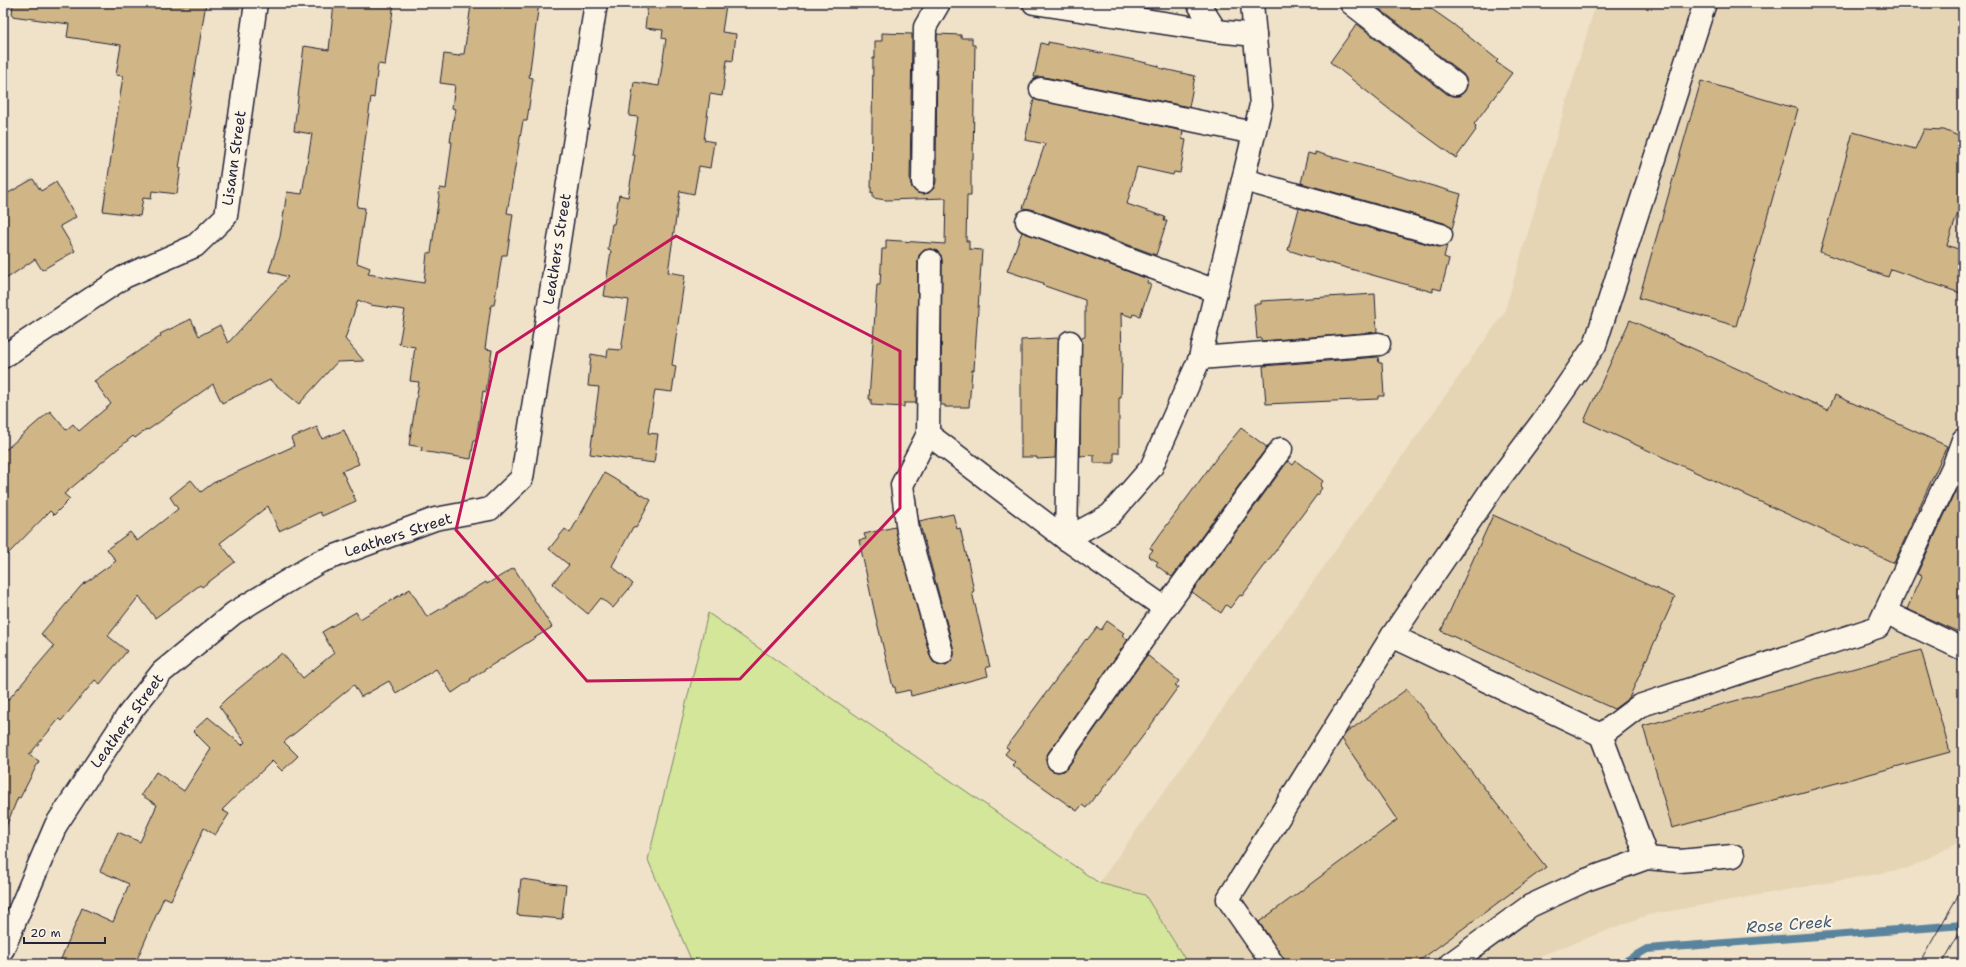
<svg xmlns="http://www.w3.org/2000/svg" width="1966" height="967" viewBox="0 0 1966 967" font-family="'Shantell Sans',sans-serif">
<rect width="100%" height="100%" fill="#efe2c8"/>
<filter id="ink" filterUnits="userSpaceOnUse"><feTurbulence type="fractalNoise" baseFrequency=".025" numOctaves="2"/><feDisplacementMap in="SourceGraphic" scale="8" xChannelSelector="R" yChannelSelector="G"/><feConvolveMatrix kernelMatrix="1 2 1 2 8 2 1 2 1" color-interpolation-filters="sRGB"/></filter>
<g filter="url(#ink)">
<polygon fill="#e6d5b4" points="1596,3 1963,3 1963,840 1909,868 1648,915 1542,955 1527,964 1188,964 1145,895 1099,883 1504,313"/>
<polygon fill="#d4e69a" stroke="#7b846a" points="708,613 1099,883 1145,895 1188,964 693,964 648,860"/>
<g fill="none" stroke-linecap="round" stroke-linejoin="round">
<polyline stroke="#5a839e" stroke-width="8" points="1621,964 1647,949 1963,925"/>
</g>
<g fill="#d0b686" stroke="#22223b">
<polygon points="13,3 206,3 179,168 181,168 177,194 152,191 151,199 143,198 140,216 103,211 123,76 116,75 121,45 67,37 69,24 12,16"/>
<polygon points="334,3 394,3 385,65 378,64 374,98 371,97 359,185 360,185 357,207 365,208 357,263 370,268 368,274 424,283 427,253 431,253 440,188 446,189 452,142 450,142 455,109 452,108 455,85 440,83 444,54 459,56 460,54 464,54 471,5 486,7 487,3 539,3 529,77 533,78 527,121 523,121 507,213 513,214 507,255 502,255 494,305 491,305 485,349 492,350 486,392 483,391 476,441 474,440 471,459 421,451 422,447 409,445 419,382 410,381 415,347 399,344 405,310 370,305 358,300 345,339 364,361 337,362 299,404 270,380 222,403 213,384 148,430 147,429 135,438 133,436 64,494 70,499 54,515 50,511 3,559 3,452 50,411 66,430 73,424 79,431 111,404 94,381 161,336 160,334 191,319 199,336 220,325 228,343 288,277 269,271 280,237 287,192 302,194 312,134 294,131 304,46 329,50"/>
<polygon points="648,3 710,3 726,5 722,32 736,34 733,61 727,60 722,96 710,94 704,140 714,142 710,168 699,166 694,194 680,191 668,272 685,275 672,365 676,366 672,392 655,390 648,433 658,434 654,463 590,454 599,387 588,386 591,354 607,357 608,349 621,350 629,300 604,296 611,251 608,250 612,224 614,224 619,195 628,197 635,155 632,155 638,117 629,116 634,82 659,86 666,39 662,38 663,30 645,28"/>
<polygon points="1372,3 1423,3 1453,24 1498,60 1496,62 1512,73 1474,124 1476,126 1475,129 1476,130 1456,158 1389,109 1330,62 1357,24 1447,94 1453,96 1459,96 1465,91 1467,86 1467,80 1463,74"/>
<polygon points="882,33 912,34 910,182 912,188 917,193 922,194 929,193 934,188 936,182 937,34 961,35 961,38 972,38 972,45 975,45 973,159 971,159 971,195 967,195 966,241 969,241 969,249 982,250 975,353 974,370 972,370 969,407 945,407 945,405 941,405 942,261 941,255 936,250 931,249 924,250 919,255 918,261 916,403 904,403 904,407 871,405 871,399 869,399 877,285 880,285 882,249 886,249 886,240 945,244 946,198 886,200 873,198 873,192 871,193 873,58 875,58 875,41 882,41"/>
<polygon points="1048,42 1134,60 1159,66 1159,68 1195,76 1189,107 1044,77 1034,77 1041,43 1048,45"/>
<polygon points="1701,81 1798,109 1736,326 1639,298"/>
<polygon points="1034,99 1183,131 1182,139 1186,140 1180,173 1174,172 1173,175 1137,167 1127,204 1165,217 1164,221 1167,221 1156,255 1031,209 1023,208 1045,144 1025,140"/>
<polygon points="1924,129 1944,130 1963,138 1963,198 1947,245 1963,251 1963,294 1891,269 1888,277 1820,252 1853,132 1915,149"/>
<polygon points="1315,152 1461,194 1452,229 1444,223 1301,183 1308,153 1315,155"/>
<polygon points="33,179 41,191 56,182 76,217 60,226 75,251 42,270 35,259 3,281 3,196"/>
<polygon points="1299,208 1438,247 1447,245 1444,257 1449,259 1441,290 1433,288 1433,292 1322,261 1288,250"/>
<polygon points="1022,232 1148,279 1147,283 1151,284 1140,316 1133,314 1132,317 1121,313 1122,360 1121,398 1119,398 1119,453 1114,453 1114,463 1094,463 1094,455 1080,456 1081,338 1085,337 1085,300 1042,285 1043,283 1007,271"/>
<polygon points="1375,294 1377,332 1261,341 1261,338 1257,339 1254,304 1261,304 1261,301"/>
<polygon points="1630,320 1828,410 1835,395 1947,446 1894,563 1584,421"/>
<polygon points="1059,338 1055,458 1037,459 1037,457 1021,457 1021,340"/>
<polygon points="1378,357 1379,363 1382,363 1384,396 1378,396 1378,399 1266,404 1263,366"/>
<polygon points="317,427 322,439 344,430 359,464 342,471 356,501 322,516 320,512 279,531 268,506 220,543 235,562 202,587 200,585 155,618 139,596 108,636 127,651 100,684 95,680 61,721 59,719 29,755 39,761 20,798 18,797 3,834 3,700 8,700 54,646 41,634 81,586 116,561 107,549 130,532 137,541 178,509 170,497 191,480 201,492 213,483 294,446 291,438"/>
<polygon points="1241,428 1267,447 1172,577 1156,565 1158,562 1148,556 1153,550 1150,548 1218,456"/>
<polygon points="1288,461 1293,465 1296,461 1323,481 1320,486 1322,488 1254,580 1242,596 1240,595 1230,608 1226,605 1221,613 1192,592"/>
<polygon points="604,473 651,500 636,528 633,527 612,566 633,584 613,608 601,598 588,614 552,584 569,565 549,549 565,529 570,533"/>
<polygon points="1963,475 1963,634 1907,609 1922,576 1917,574"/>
<polygon points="953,514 957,529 960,528 969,566 974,591 972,592 990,667 986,667 988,676 911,696 910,690 896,693 895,687 893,687 875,614 859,540 866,539 864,534 895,527 930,656 933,662 939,665 946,665 951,661 954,656 954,650 919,521"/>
<polygon points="1493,515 1675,597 1629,698 1614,709 1441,631"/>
<polygon points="514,568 552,627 470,679 471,680 452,693 436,669 396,693 389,681 361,697 354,685 284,742 298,756 282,771 272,761 222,810 229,814 215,835 204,828 171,900 164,897 135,964 59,964 82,908 113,922 129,884 100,871 118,832 140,842 157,805 141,795 156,772 184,791 211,749 193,731 208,717 242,745 245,742 219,706 226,699 282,653 303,678 334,653 322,632 356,612 360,619 410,589 427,617 486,582 487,584"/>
<polygon points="1107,621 1124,633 1122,635 1128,640 1048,753 1046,759 1047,765 1051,770 1057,772 1064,771 1068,767 1147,655 1179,681 1175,686 1178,687 1146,732 1097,796 1096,795 1086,808 1082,805 1077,811 1012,765 1015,762 1005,754 1009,749 1006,747 1086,639 1087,640 1097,627 1101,630"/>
<polygon points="1921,650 1950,752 1672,828 1643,726"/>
<polygon points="1407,689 1546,867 1415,964 1287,964 1259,922 1397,820 1342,739 1346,733"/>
<polygon points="521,879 566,885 562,919 517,915"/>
</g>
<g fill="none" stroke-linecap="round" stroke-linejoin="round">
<g stroke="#22223b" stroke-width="25">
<g id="minor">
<polyline points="1034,3 1216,31 1255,35"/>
<polyline points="1198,3 1216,31"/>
<polyline points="1351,3 1455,84"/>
<polyline points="1041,89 1254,133"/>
<polyline points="1244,180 1441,235"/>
<polyline points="923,182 925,27 939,3"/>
<polyline points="1027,221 1216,291"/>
<polyline points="930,261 928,434 902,485 908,531 942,653"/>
<polyline points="3,357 124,277 195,246 226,216 256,3"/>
<polyline points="1200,358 1379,344"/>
<polyline points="928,434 1066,539 1165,608"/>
<polyline points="1066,539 1110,515 1151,468 1200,358 1261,105 1252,3"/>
<polyline points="1066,539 1070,342"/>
<polyline points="1885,612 1963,649"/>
<polyline points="1392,636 1491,490 1542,422 1595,345 1705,3"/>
<polyline points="1601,735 1647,858"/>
<polyline points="1058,760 1165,608 1281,449"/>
<polyline points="3,949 56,825 128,715 162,672 234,613 319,562 435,519 490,509 522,478 596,3"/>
<polyline points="1273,964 1228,899 1392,636 1601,735 1639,706 1878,627 1954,465 1963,440"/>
<polyline points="1450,964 1530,906 1586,880 1647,858 1680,861 1733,856"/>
</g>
</g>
<use href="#minor" stroke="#fcf5e5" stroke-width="22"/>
<g stroke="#22223b" stroke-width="1">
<polyline points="1919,964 1963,887"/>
<polyline points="1942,964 1963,927"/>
</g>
</g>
</g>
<path fill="none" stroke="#c2185b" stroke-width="3" stroke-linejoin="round" d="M676,236L900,351V508L740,679L587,681L456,530L497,353Z"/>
<g text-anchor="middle" stroke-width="4" stroke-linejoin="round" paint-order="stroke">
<g font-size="15" fill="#22223b" stroke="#fcf5e5">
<text transform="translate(234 158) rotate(-82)" y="5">Lisann Street</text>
<text transform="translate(557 249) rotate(-81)" y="5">Leathers Street</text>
<text transform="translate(398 535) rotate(-18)" y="5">Leathers Street</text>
<text transform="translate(127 721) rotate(-54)" y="5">Leathers Street</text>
</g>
<g font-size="16" font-style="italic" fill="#435a75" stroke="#fcf5e5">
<text transform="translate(1789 924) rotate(-4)" y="6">Rose Creek</text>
</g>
</g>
<rect width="1966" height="967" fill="none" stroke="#fcf5e5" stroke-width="16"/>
<rect x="8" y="8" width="1950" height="951" fill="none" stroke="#22223b" stroke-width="1.5" filter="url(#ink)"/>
<path d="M24 937v6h81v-6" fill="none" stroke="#22223b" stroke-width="2"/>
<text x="30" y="937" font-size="12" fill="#22223b" stroke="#fcf5e5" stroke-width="3" paint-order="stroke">20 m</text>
</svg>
